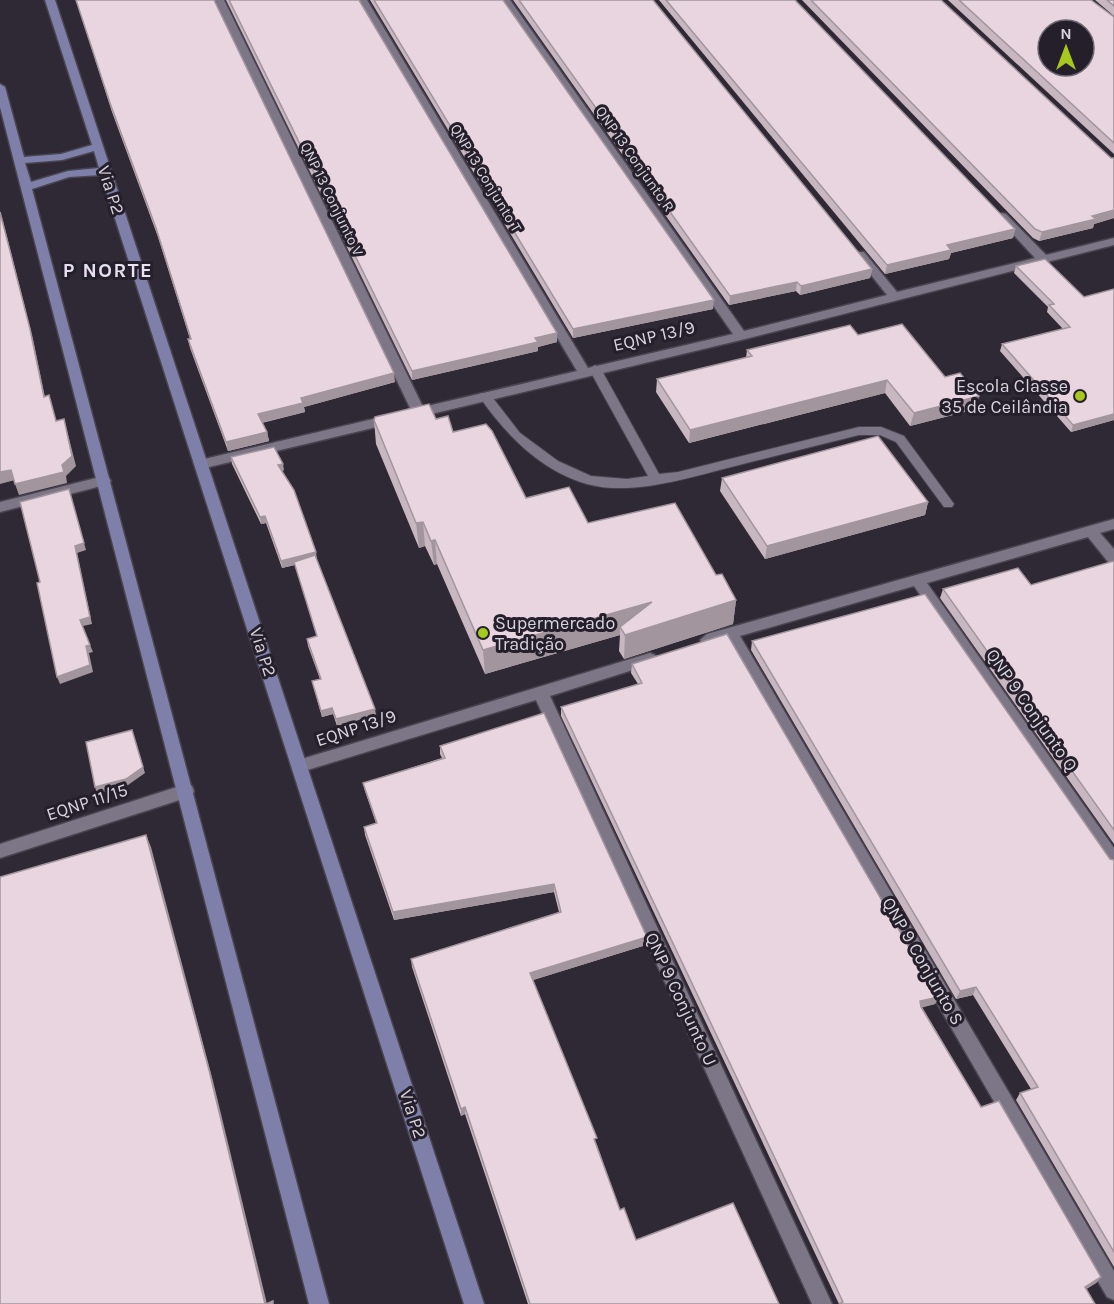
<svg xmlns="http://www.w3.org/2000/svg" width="1114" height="1304" viewBox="0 0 1114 1304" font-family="Karla,sans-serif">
<rect width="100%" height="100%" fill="#2f2936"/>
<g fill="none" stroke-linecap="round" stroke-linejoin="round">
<g stroke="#49444f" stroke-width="2">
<path id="lane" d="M595,365L601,369L659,474L678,472L859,427H881L904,436L954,504L952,507H944L896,442L880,435H859C819,445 779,455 739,465C694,476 633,497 587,484C541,471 505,434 479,396L481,393H489L520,433L558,461L591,476L627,479L648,476L589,369Z"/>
</g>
<g stroke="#49444f" stroke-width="3">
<g id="street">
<polygon points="214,0 224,0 423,407 577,371 357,0 367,0 588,368 733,334 500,0 510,0 744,331 887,295 856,256 856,252 864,252 897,292 1035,258 998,218 996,216 1002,213 1006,214 1046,255 1114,238 1114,245 741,340 201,469 194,464 196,461 411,410"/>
<polygon points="104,476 109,478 111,481 109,484 0,512 0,502"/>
<polygon points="1114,519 1114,529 1100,533 1114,549 1114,564 1109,563 1088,537 927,583 1114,848 1114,868 1108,866 914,586 740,636 1114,1271 1114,1300 1107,1297 727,640 707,646 700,640 707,634"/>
<polygon points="650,653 655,655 658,659 655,663 550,696 832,1304 812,1304 536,700 301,772 295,771 293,766 295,761 345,746"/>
<polygon points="186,784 192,786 194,791 192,796 0,858 0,844"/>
</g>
</g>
<g stroke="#49444f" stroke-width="3">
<path id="secondary" d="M45,0H55L484,1304H464L101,175L69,177L32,189L329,1304H309L0,107V84L5,87L24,157L61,154L92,145ZM94,151L99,168L68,171L31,182L25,163L62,160Z"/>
</g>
<use href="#lane" fill="#7d7686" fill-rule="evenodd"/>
<use href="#street" fill="#7d7686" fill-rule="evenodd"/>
<use href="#secondary" fill="#7e80aa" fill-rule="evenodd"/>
</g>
<g fill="#c8b7c1">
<polygon points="76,0 214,0 395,382 304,407 305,412 262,423 267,432 269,441 228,451 190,348 188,339 190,339 158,237 112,112"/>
<polygon points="226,0 359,0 557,342 538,347 538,351 412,380"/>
<polygon points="370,0 503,0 713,309 573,338"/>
<polygon points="513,0 653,0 872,269 870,278 800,295 796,291 729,305"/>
<polygon points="659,0 795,0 1015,229 1013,238 951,253 949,259 885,274"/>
<polygon points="802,0 941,0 1111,158 1114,158 1114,218 1094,224 1093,228 1039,241 1033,238"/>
<polygon points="948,0 1091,0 1114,17 1114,154"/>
<polygon points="1095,0 1114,0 1114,16"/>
<polygon points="1016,266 1084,297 1114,289 1114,420 1071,432 1000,351 1002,344 1063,329 1047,312 1048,307 1014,273"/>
<polygon points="858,335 945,377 976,409 910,426 885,393 689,443 656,392 657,379 746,358 747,350"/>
<polygon points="436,419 453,432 526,498 716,575 736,600 733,624 624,659 619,651 620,635 485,674 437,564 434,565 425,546 419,548 376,444 374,420"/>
<polygon points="231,457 284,470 282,471 317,559 316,559 376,715 337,726 333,714 322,717 312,681 320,679 308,646 307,639 317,637 295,565 282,568 266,523 261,524 232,464"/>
<polygon points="722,478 928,502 925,515 765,559 720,491"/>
<polygon points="1114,561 1114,844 940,598 943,589 1031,585"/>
<polygon points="752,641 1110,859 1114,860 1114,1267 1016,1100 1020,1093 1031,1089 973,995 956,999 751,650"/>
<polygon points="632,664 938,997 935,1004 922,1007 981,1107 1101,1277 1096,1283 1086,1289 839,1304 561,716 561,707 638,684 631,673"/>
<polygon points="440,746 646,945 533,980 597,1145 620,1210 636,1240 779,1304 528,1304 465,1114 461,1116 412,967 411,959 559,912 554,892 394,920 365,835 364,827 376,823 365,791 363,783 442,758 440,754"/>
</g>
<g fill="#a2959d">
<polygon points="0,209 33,339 47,407 44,397"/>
<polygon points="1114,210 1114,218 1094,224 1093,228 1039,241 1042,232 1092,216"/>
<polygon points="1015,229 1013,238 951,253 949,259 885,274 887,265 947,245"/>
<polygon points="872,269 870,278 800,295 801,286"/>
<polygon points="797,282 796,291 729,305 730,296"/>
<polygon points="714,300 713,309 573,338 573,329"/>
<polygon points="557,333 557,342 538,347 538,351 412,380 412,371"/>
<polygon points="394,373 395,382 304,407 305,412 260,423 258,414 301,398"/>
<polygon points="887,380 885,393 689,443 690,430"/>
<polygon points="979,396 976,409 910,426 914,413"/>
<polygon points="1114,414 1114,420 1071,432 1073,425"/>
<polygon points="64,419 76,466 66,476 67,483 19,495 15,484 62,465"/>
<polygon points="267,432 269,441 228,451 226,442"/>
<polygon points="283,464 284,470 279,472 278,465"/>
<polygon points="11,470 15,480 0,484 0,472"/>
<polygon points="71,496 86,550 77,553 92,624 83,626 80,620"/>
<polygon points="928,502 925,515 765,559 767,546"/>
<polygon points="265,516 266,523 261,524 260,517"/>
<polygon points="423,522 425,546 419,548 416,523"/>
<polygon points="435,540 437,564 434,565 431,541"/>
<polygon points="316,552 317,559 282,568 281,561"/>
<polygon points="736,600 733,624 624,659 625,635"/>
<polygon points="652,602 620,627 620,635 485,674 483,650"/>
<polygon points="90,645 93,652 89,653 93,672 60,684 57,677 86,646"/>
<polygon points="332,708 333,714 322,717 321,711"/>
<polygon points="375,709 376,715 337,726 336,719"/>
<polygon points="132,730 145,773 128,785 97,794 95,787"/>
<polygon points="146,835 151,847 213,1081 267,1304 265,1304"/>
<polygon points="554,884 554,892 394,920 393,912"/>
<polygon points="647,937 646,945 530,981 530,973"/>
<polygon points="976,987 973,995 956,999 960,991"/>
<polygon points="938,997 935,1004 917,1009 920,1001"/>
<polygon points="465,1107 465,1114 461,1116 461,1109"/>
<polygon points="1101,1277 1096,1283 1080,1293 1085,1287"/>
</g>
<g fill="#e8d5e0" stroke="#a2959d" stroke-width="1.5" fill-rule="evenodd">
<polygon points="76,0 214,0 394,373 301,398 303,403 258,414 267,432 226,442 188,339 191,339 156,228 110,103"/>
<polygon points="229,0 359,0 557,333 535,338 538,342 412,371"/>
<polygon points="374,0 503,0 714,300 573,329"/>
<polygon points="519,0 653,0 872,269 801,286 797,282 730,296"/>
<polygon points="666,0 795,0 1015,229 947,245 951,250 887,265"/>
<polygon points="811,0 941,0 1111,158 1114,158 1114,210 1092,216 1096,219 1042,232 1035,229"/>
<path d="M959,0H1091L1114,17V143ZM1048,30H1084V66H1048Z"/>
<polygon points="1107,0 1114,0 1114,6"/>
<polygon points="0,212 30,329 44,397 49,395 56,421 64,419 72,456 62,465 64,472 15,484 11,470 0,472"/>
<polygon points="1045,259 1084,297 1114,289 1114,414 1073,425 1002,344 1070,327 1049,305 1054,304 1016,266"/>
<polygon points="902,324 945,377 960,373 979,396 914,413 887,380 690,430 657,379 752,356 747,350 850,325 858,335"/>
<polygon points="429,404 436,419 448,416 453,432 486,424 492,431 526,498 569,487 588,523 675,503 716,575 722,574 736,600 625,635 620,627 652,602 483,650 435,540 431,541 423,522 416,523 374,420 375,417"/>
<polygon points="878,436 928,502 767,546 722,478"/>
<polygon points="274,447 283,464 278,465 294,490 316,552 281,561 265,516 260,517 231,457"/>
<polygon points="69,489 84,543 75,546 90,617 80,620 90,645 86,646 90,665 57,677 37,583 40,582 20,502"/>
<polygon points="315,555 375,709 336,719 332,708 321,711 312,681 321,679 307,639 317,636 294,562"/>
<polygon points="1114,561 1114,830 943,589 1018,568 1031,585"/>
<polygon points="925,594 1110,859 1114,860 1114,1252 1020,1093 1038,1087 976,987 960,991 752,641"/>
<polygon points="727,634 938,997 920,1001 921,1007 981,1107 999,1101 1101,1277 1085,1287 1095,1304 839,1304 843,1302 561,707 642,683 632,664"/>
<polygon points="544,713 647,937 530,973 597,1138 594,1139 620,1210 624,1208 636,1240 733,1203 779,1304 530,1304 465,1107 461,1109 411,959 561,912 554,884 393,912 364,827 377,823 363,783 445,758 440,746"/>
<polygon points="132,730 143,767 126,779 95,787 86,742"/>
<polygon points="146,835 209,1070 265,1304 0,1304 0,877"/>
<polygon points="273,1301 273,1304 266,1304"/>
</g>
<g fill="#a7c81f" stroke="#251f2b" stroke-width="2">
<circle cx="1080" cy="396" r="6"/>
<circle cx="483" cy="633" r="6"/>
</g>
<g text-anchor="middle" stroke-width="6" stroke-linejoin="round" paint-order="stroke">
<g font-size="15" fill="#d8d4dd" stroke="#251f2b">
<text transform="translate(635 159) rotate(55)" y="5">QNP 13 Conjunto R</text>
<text transform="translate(486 178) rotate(59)" y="5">QNP 13 Conjunto T</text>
<text transform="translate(332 199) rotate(64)" y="5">QNP 13 Conjunto V</text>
</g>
<g font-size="18" fill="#d8d4dd" stroke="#251f2b">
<text transform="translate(111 190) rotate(72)" y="6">Via P2</text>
<text transform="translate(654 336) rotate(-13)" y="6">EQNP 13/9</text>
<text transform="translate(263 652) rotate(72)" y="6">Via P2</text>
<text transform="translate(1032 710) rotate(55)" y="6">QNP 9 Conjunto Q</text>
<text transform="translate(356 728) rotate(-18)" y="6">EQNP 13/9</text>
<text transform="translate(87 802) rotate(-18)" y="6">EQNP 11/15</text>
<text transform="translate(923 961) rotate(60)" y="6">QNP 9 Conjunto S</text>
<text transform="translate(681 999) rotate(65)" y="6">QNP 9 Conjunto U</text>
<text transform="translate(413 1114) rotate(72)" y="6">Via P2</text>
</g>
<g font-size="18" fill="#d8d4dd" stroke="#251f2b" text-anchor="end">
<text x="1068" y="392">Escola Classe<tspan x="1068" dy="21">35 de Ceilândia</tspan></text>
<text x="495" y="629" text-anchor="start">Supermercado<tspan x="495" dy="21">Tradição</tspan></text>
</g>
<g font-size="20" font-weight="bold" letter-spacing="1.5" fill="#e9e0f2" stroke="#251f2b">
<text x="108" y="277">P NORTE</text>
</g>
</g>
<g transform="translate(1066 48)"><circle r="28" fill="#251f2b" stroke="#6d6772" stroke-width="1.5"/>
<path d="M0-4.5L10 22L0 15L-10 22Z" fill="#a7c81f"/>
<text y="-9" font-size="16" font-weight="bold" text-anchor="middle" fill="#d8d4dd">N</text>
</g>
</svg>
